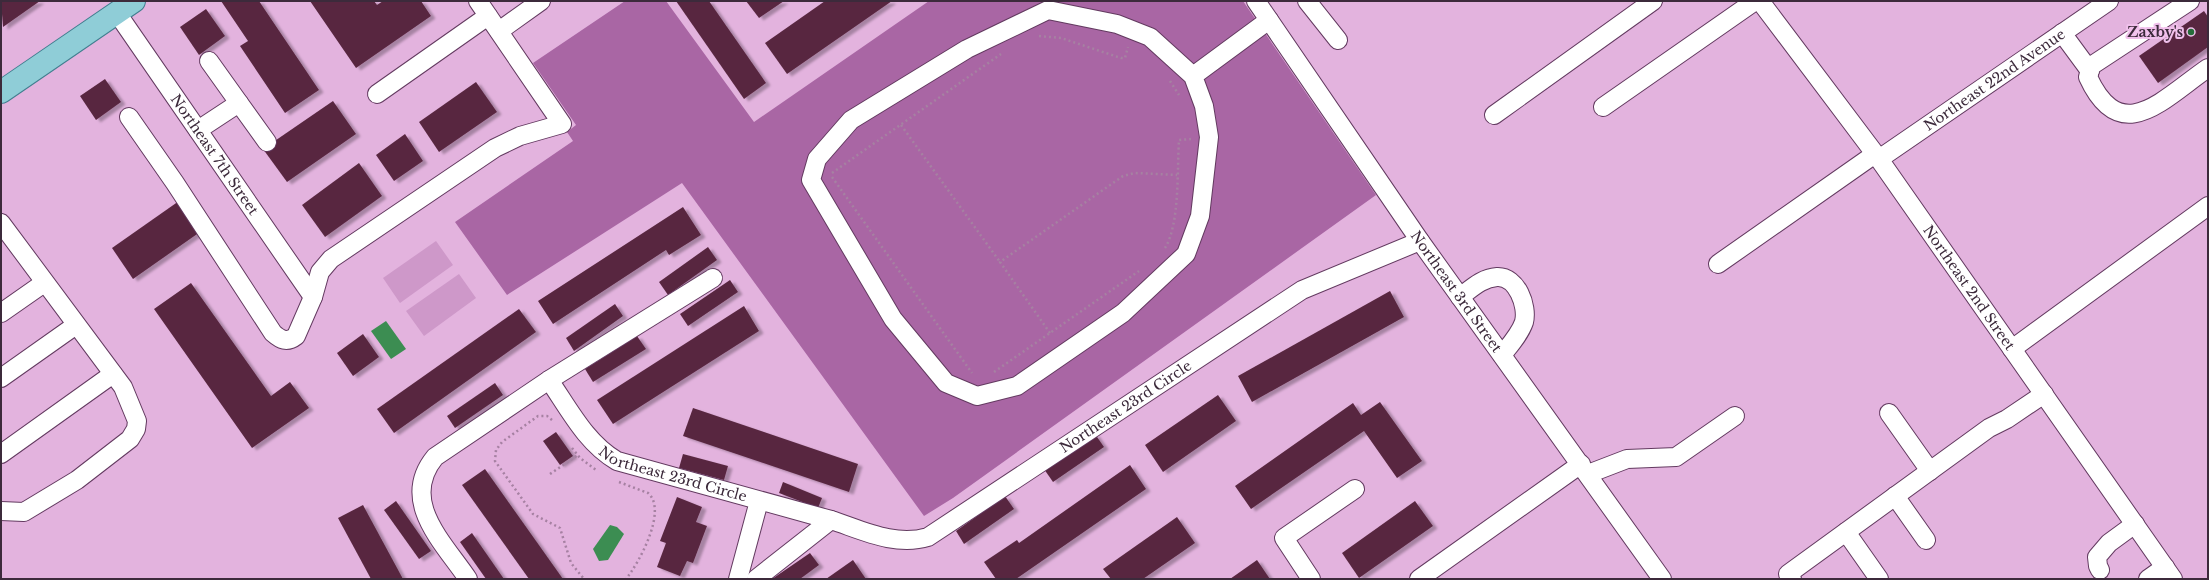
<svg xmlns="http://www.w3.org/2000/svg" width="2209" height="580" viewBox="0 0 2209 580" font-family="'Libre Baskerville',serif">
<defs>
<filter id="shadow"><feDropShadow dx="4.5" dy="2.5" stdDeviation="1" flood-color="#0004"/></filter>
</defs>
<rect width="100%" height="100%" fill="#e3b3de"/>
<g fill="#ce98c9">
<polygon points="436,241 453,265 400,303 383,278"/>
<polygon points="459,274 476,298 424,336 406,311"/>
</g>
<polygon fill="#a966a4" points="625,1 666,1 754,122 929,1 1243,1 1376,195 953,498 924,516 682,183 507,295 455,222 573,141 567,132 576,125 533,63"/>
<g fill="#3c8d52">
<polygon points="386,321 406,349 391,359 371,331"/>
<polygon points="610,525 617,527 624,534 608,560 599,561 593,549"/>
</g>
<g fill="#592841" filter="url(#shadow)">
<polygon points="1,1 40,1 3,27"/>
<polygon points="221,1 259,1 319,90 285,113 240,46 248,41"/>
<polygon points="310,1 374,1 377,5 383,1 421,1 431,16 356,68"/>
<polygon points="676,1 709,1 766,83 744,99"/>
<polygon points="746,1 784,1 759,18"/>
<polygon points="825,1 892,1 787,74 765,43"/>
<polygon points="206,9 225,36 199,55 180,27"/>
<polygon points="2204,11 2208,17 2208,47 2158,83 2139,56"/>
<polygon points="105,79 121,102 96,120 80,96"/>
<polygon points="476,82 497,112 439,152 419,122"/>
<polygon points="333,101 356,134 287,182 263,149"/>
<polygon points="405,134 423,161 394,181 376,155"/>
<polygon points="359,163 382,196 325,237 302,205"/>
<polygon points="179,201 200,232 133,279 112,248"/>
<polygon points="683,207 701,235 669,255 666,250 553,324 538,301"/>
<polygon points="708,247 717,260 668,295 659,282"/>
<polygon points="730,280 738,292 688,326 680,314"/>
<polygon points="191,283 271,396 290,382 309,408 252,448 154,309"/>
<polygon points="1390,291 1404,317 1252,402 1238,376"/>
<polygon points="615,304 623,316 574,351 566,338"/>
<polygon points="744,306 759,331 613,424 597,400"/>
<polygon points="519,309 536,332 394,433 377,409"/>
<polygon points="363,334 379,357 353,376 337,353"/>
<polygon points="637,336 646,349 593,382 585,369"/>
<polygon points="495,383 503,395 455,428 447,416"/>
<polygon points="1218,395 1236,421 1163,472 1145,445"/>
<polygon points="1380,402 1422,461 1397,478 1364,431 1251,509 1235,486 1353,403 1361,415"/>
<polygon points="693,408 858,464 849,492 683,436"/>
<polygon points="556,432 573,456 560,465 543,441"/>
<polygon points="1095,434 1104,447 1053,482 1044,469"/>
<polygon points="683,454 728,466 724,480 679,468"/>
<polygon points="1130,465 1146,489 1016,579 996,579 984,562 1017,540 1019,543"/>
<polygon points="485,469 563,579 529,579 462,485"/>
<polygon points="783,482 822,498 818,508 779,493"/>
<polygon points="1005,496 1014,509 964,544 956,531"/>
<polygon points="677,497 702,507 696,522 707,526 693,563 687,561 680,576 657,567 666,543 660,541"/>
<polygon points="396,501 431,551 419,559 384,510"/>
<polygon points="1415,501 1433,526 1359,578 1342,553"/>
<polygon points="363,505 403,579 371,579 338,518"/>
<polygon points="1177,517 1195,543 1143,579 1111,579 1103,569"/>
<polygon points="472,533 504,579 486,579 460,542"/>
<polygon points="810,553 819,565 800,579 772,579"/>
<polygon points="853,560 866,579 826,579"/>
<polygon points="1257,560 1270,579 1230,579"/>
</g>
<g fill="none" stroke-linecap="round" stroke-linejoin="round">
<g stroke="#633a60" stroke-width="20">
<g id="minor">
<path id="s1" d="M1256,1L1420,241L1662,579"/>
<polyline points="1307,1 1338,40"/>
<path id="s2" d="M1760,1L1879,159L2173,579"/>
<path d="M2190,1L2091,66L2088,77C2121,149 2164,98 2208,68"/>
<path id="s3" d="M117,13L313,297"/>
<polyline points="499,31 541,1"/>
<polyline points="2062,33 2090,71"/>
<polyline points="1193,76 1204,106 1209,137 1200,216 1186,254 1123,313 1017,386 977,396 946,383 893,319 811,180 817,159 851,120 967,49 1048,10 1117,24 1150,37 1193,76 1269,20"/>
<polyline points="377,94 488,16"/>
<polyline points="239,103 267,142"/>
<polyline points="1603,107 1755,1"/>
<polyline points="1494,115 1653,1"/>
<path d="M129,117L175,183L273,333C281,340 287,343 296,336L313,297L320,272L331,259L495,148L520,136L562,124L478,1"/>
<polyline points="198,130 239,103 209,61"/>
<path id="s4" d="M1879,159L2109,1"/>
<polyline points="1,223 123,387 137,421 136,429 130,439 77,480 24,512 1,511"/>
<polyline points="1718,264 1875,154"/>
<path d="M1460,297C1472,288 1482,278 1497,277C1517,276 1528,306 1524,322C1520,334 1510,345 1502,355"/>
<polyline points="1,313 44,283"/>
<polyline points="2012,349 2208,206"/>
<polyline points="1,378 76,325"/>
<polyline points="549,380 713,278"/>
<polyline points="1889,413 1930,471"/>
<polyline points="1,454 113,374"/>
<polyline points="1588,474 1627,459 1676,457 1735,416"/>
<polyline points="1895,496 1926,540"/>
<path id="s5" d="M831,520C862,530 895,547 928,537L1302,290L1420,241"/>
<polyline points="1846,532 1879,579"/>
<polyline points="2100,570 2098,566 2097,557 2109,543 2135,524"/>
<path id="s6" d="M468,579C443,542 399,501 435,457L549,380C569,409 586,443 617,461L831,520L756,579"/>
<polyline points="738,579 759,501"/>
<polyline points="1311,579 1284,538 1355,489"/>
<polyline points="1419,579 1581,464"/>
<polyline points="1792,579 1788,574 1989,428 2007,419 2044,394"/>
<polyline points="2148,579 2165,567"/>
</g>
</g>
<g stroke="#427e8f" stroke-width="24">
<polyline id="major" points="1,92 134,1"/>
</g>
<g stroke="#a681a2" stroke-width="2.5" stroke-dasharray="2 3" stroke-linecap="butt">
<polyline points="1039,36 1061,38 1121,58 1125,58 1128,47"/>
<polyline points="1170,81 1179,95"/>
<polyline points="901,125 1000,262"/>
<polyline points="832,173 1001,54"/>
<polyline points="832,177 972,373"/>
<path d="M1165,248C1180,224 1177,169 1179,140L1191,139"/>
<polyline points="1050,333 1000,262 1123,176 1135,173 1177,175"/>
<polyline points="994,372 1139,271"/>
<polyline points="552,420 547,416 538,416 502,442 496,450 495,461 533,514 560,528 571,563 584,579"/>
<polyline points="572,448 580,458 596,470"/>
<polyline points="550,474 578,455"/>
<path d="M619,482L648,493C668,510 639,563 626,579"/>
</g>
<use href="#minor" stroke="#fff" stroke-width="18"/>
<use href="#major" stroke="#8fcdd7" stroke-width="22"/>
</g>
<circle fill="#256d3a" stroke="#f0c0eb" stroke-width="1.5" cx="2191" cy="32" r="4"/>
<g text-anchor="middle" stroke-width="4" stroke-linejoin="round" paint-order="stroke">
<g font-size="14" font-weight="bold" fill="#3c2a3b" stroke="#f0c0eb" text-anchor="end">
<text x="2183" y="37">Zaxby's</text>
</g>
<g font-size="14" fill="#3c2a3b" stroke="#f0c0eb">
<text dy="5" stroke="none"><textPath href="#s4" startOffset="140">Northeast 22nd Avenue</textPath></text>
<text dy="5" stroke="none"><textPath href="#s3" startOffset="172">Northeast 7th Street</textPath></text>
<text dy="5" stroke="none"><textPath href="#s2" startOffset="355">Northeast 2nd Street</textPath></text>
<text dy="5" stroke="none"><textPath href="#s1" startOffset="353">Northeast 3rd Street</textPath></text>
<text dy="5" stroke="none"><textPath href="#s5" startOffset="337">Northeast 23rd Circle</textPath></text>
<text dy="5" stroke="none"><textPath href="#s6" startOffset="440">Northeast 23rd Circle</textPath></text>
</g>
</g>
<rect width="2209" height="580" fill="none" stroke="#3c2a3b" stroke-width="4"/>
</svg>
